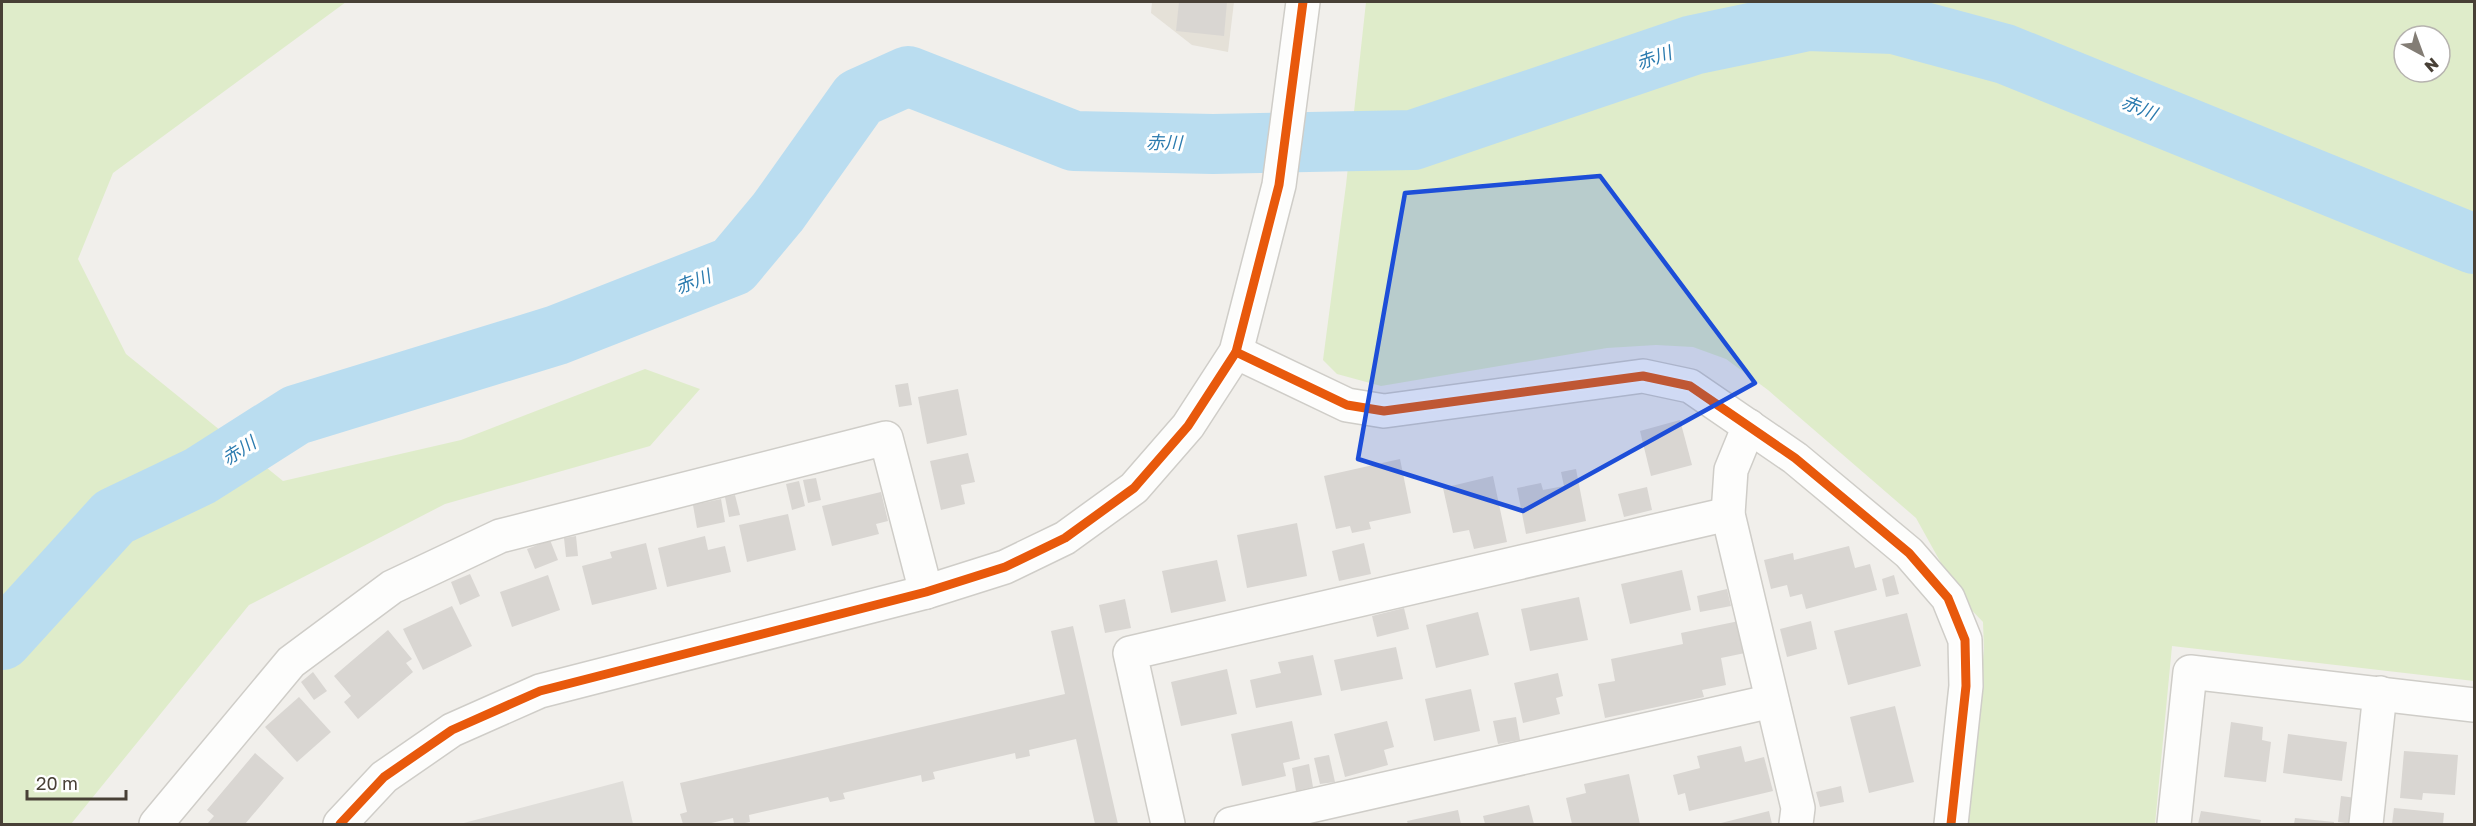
<svg xmlns="http://www.w3.org/2000/svg" width="2476" height="826" viewBox="0 0 2476 826" font-family="'Golos Text','Noto Sans JP',sans-serif">
<rect width="100%" height="100%" fill="#f1efeb"/>
<polygon fill="#e5e1d8" points="1152,2 1234,2 1228,52 1192,45 1151,13"/>
<g fill="#dfecca" fill-rule="evenodd">
<polygon points="2,2 346,2 113,173 78,259 126,354 283,481 461,440 645,369 700,389 650,446 445,504 249,605 71,824 2,824"/>
<path d="M1366,2H2474V681L2172,646L2155,824H1967L1984,649L1983,622L1961,599L1916,518L1768,390L1726,359L1693,347L1656,345L1607,348L1381,386L1337,374L1323,360L1346,185ZM2404,36H2440V72H2404Z"/>
</g>
<polygon fill="#e0deda" points="623,781 633,824 460,824"/>
<g fill="none" stroke-linecap="round" stroke-linejoin="round">
<polyline stroke="#baddf0" stroke-width="60" points="2,640 114,517 200,476 296,415 557,335 733,266 778,212 859,98 908,76 1074,141 1213,144 1413,140 1693,45 1808,21 1894,24 2005,54 2474,244"/>
</g>
<g fill="#d9d6d2">
<polygon points="1179,2 1227,2 1224,36 1176,31"/>
<polygon points="908,383 912,405 899,407 895,385"/>
<polygon points="958,389 967,435 927,444 918,397"/>
<polygon points="1680,420 1692,465 1651,476 1640,431"/>
<polygon points="968,453 975,482 961,485 965,504 941,510 930,461"/>
<polygon points="1400,459 1411,513 1369,522 1371,529 1352,533 1350,526 1336,529 1324,476"/>
<polygon points="1576,469 1586,521 1526,534 1517,488 1541,483 1543,490 1564,486 1561,472"/>
<polygon points="1493,476 1507,542 1474,549 1469,530 1453,533 1443,488"/>
<polygon points="816,478 821,500 808,503 803,480"/>
<polygon points="799,481 805,506 792,510 786,484"/>
<polygon points="1647,487 1652,510 1624,517 1618,494"/>
<polygon points="881,492 888,521 876,524 879,534 832,546 822,506"/>
<polygon points="735,495 740,515 729,517 725,497"/>
<polygon points="721,499 725,522 697,528 693,505"/>
<polygon points="788,514 796,550 747,562 739,525"/>
<polygon points="1297,523 1307,576 1247,588 1237,535"/>
<polygon points="576,536 578,556 566,557 564,538"/>
<polygon points="705,536 708,550 725,546 731,572 667,587 658,548"/>
<polygon points="550,540 558,560 535,569 527,549"/>
<polygon points="646,543 657,589 592,605 582,566 612,558 610,552"/>
<polygon points="1364,543 1371,574 1339,581 1332,551"/>
<polygon points="1849,546 1855,568 1870,564 1877,590 1806,609 1802,594 1790,597 1787,585 1771,589 1764,560 1793,553 1794,560"/>
<polygon points="1217,560 1226,601 1171,613 1162,571"/>
<polygon points="1682,570 1691,610 1630,624 1621,584"/>
<polygon points="470,574 480,596 460,605 451,582"/>
<polygon points="548,575 560,610 512,627 500,592"/>
<polygon points="1894,575 1899,594 1886,597 1882,579"/>
<polygon points="1727,589 1731,606 1700,612 1697,596"/>
<polygon points="1579,597 1588,640 1530,651 1521,609"/>
<polygon points="1125,599 1131,628 1105,633 1099,605"/>
<polygon points="452,606 472,646 423,670 403,629"/>
<polygon points="1404,608 1409,629 1377,637 1372,616"/>
<polygon points="1478,612 1489,655 1436,668 1426,625"/>
<polygon points="1907,613 1921,666 1848,685 1834,631"/>
<polygon points="1739,621 1745,653 1721,658 1726,685 1702,690 1704,697 1605,718 1598,684 1615,681 1611,659 1683,644 1681,633"/>
<polygon points="1811,621 1817,649 1787,657 1780,629"/>
<polygon points="1073,626 1118,824 1095,824 1076,739 1029,750 1030,756 1016,759 1015,753 933,772 935,779 922,782 921,775 843,793 845,799 830,802 828,797 749,815 750,822 740,824 734,824 733,818 707,824 683,824 680,814 687,812 680,783 1065,694 1051,631"/>
<polygon points="388,630 412,659 406,663 413,672 358,719 344,702 351,696 334,676"/>
<polygon points="1396,647 1403,679 1341,691 1334,660"/>
<polygon points="1313,655 1322,695 1256,708 1250,680 1281,673 1278,662"/>
<polygon points="1227,669 1237,714 1181,726 1171,682"/>
<polygon points="313,672 327,691 314,700 301,682"/>
<polygon points="1558,673 1563,696 1556,698 1560,714 1523,723 1514,683"/>
<polygon points="1471,689 1480,731 1434,741 1425,699"/>
<polygon points="299,697 331,732 297,762 265,727"/>
<polygon points="1895,706 1914,782 1869,793 1850,717"/>
<polygon points="1516,717 1520,740 1498,744 1493,721"/>
<polygon points="1292,721 1300,759 1283,763 1286,776 1242,786 1231,734"/>
<polygon points="1387,721 1394,747 1384,750 1388,765 1345,777 1334,734"/>
<polygon points="2231,722 2263,727 2262,740 2271,742 2266,782 2224,777"/>
<polygon points="2288,734 2347,742 2342,781 2283,773"/>
<polygon points="1741,746 1745,762 1764,757 1773,791 1689,811 1685,793 1678,795 1673,775 1700,768 1697,756"/>
<polygon points="2404,751 2458,755 2455,795 2423,793 2422,800 2400,798"/>
<polygon points="255,753 284,778 245,824 207,824 214,816 207,810"/>
<polygon points="1329,755 1335,782 1320,784 1314,758"/>
<polygon points="1309,764 1313,787 1296,791 1292,768"/>
<polygon points="1629,774 1640,824 1572,824 1566,798 1586,793 1584,784"/>
<polygon points="1841,786 1844,802 1820,807 1816,792"/>
<polygon points="2341,796 2356,798 2353,824 2338,822"/>
<polygon points="1529,805 1534,824 1485,824 1483,816"/>
<polygon points="2394,808 2444,813 2443,824 2392,824"/>
<polygon points="1458,810 1461,824 1408,824 1407,821"/>
<polygon points="1769,811 1772,824 1717,824"/>
<polygon points="2201,811 2261,820 2260,824 2198,824"/>
<polygon points="2295,818 2334,822 2334,824 2294,824"/>
</g>
<g fill="none" stroke-linecap="round" stroke-linejoin="round">
<g stroke="#cfcdc8" stroke-width="36">
<g id="minor">
<polyline points="1236,352 1347,405 1384,411 1643,376 1690,386 1795,458 1909,553 1948,598 1965,640 1966,686 1951,824"/>
<polyline points="1749,426 1731,470 1728,514 1798,808 1796,824"/>
<polyline points="156,824 291,662 392,587 500,536 886,438 926,592"/>
<polyline points="340,824 384,777 452,730 540,691 926,592 1005,567 1065,538 1134,488 1188,426 1236,352 1279,185 1303,2"/>
<polyline points="1168,824 1130,653 1728,514"/>
<polyline points="1231,824 1772,701"/>
<polyline points="2174,824 2190,672 2474,705"/>
<polyline points="2366,824 2380,693"/>
</g>
</g>
<use href="#minor" stroke="#fdfdfc" stroke-width="33"/>
<g stroke="#fff" stroke-width="13">
<g id="cycleway">
<polyline points="1236,352 1347,405 1384,411 1643,376 1690,386 1795,458 1909,553 1948,598 1965,640 1966,686 1951,824"/>
<polyline points="340,824 384,777 452,730 540,691 926,592 1005,567 1065,538 1134,488 1188,426 1236,352 1279,185 1303,2"/>
</g>
</g>
<use href="#cycleway" stroke="#e8590c" stroke-width="9"/>
</g>
<path fill="#1d4ed8" fill-opacity="0.2" stroke="#1d4ed8" stroke-width="4.5" stroke-linejoin="round" d="M1600,176L1755,383L1523,511L1358,459L1405,193Z"/>
<g text-anchor="middle" stroke-width="6" stroke-linejoin="round" paint-order="stroke">
<g font-size="18" font-style="italic" fill="#2b7baf" stroke="#fff">
<text transform="translate(1654 58) rotate(-19)" y="6">赤川</text>
<text transform="translate(2139 108) rotate(22)" y="6">赤川</text>
<text transform="translate(1164 143) rotate(1)" y="6">赤川</text>
<text transform="translate(693 282) rotate(-21)" y="6">赤川</text>
<text transform="translate(239 451) rotate(-33)" y="6">赤川</text>
</g>
</g>
<rect width="2476" height="826" fill="none" stroke="#484036" stroke-width="6"/>
<g transform="translate(2422 54) rotate(139)"><circle r="28" fill="#ffffff" stroke="#b6b3af" stroke-width="1.5"/>
<path d="M0-4.5L10 22L0 15L-10 22Z" fill="#837d75"/>
<text y="-9" font-size="16" font-weight="bold" text-anchor="middle" fill="#484036">N</text>
</g>
<path d="M27 790v9h99v-9" fill="none" stroke="#484036" stroke-width="3"/>
<text x="36" y="790" font-size="18" fill="#484036" stroke="#ffffff" stroke-width="4.5" paint-order="stroke">20 m</text>
</svg>
